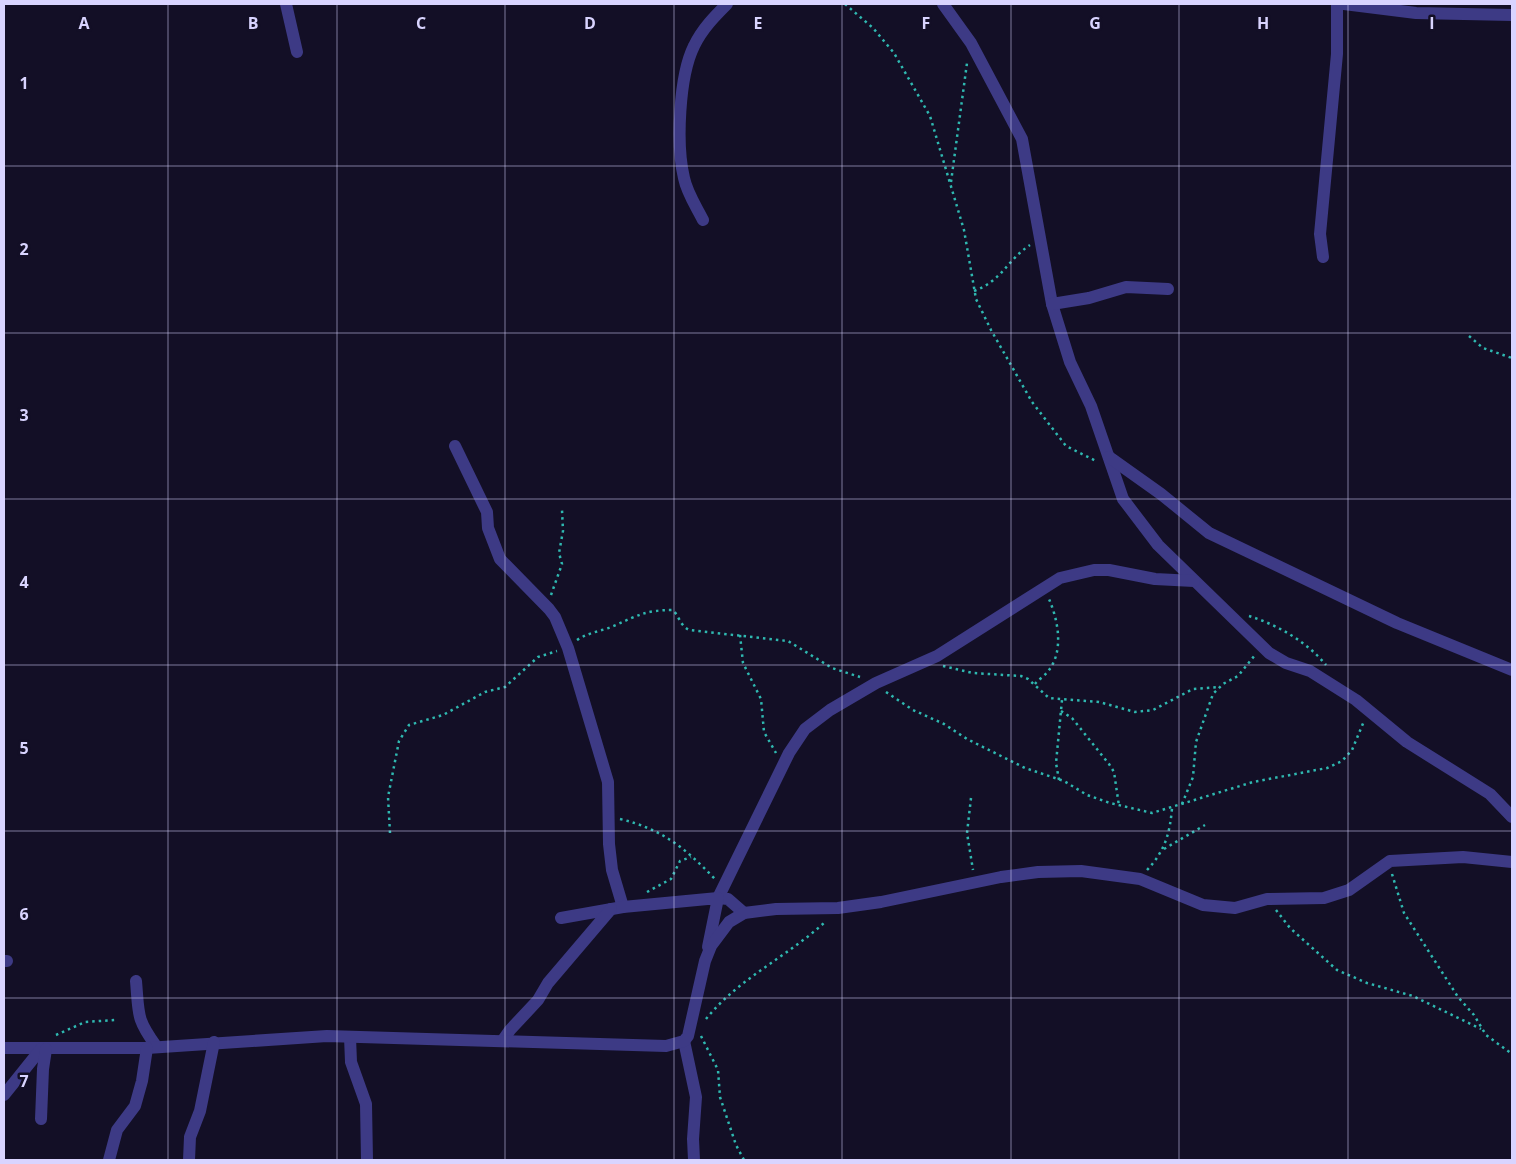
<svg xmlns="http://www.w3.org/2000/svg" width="1516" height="1164" viewBox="0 0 1516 1164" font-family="'Open Sans',sans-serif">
<rect width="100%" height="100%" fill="#130f26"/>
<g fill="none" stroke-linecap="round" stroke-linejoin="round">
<g stroke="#2fb8b0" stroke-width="2.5" stroke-dasharray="2.5 4" stroke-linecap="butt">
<polyline points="845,4 873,28 894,53 930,116 964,230 976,299 991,330 1032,402 1066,446 1096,461"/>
<polyline points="951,182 967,63"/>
<path d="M974,291C1003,280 1006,261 1030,245"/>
<polyline points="1469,336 1483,348 1512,358"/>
<polyline points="551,595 562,564 559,553 563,531 562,510"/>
<path d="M1249,616C1278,625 1307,642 1326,665"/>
<polyline points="740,635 743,663 761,699 764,732 776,753"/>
<path d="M577,640C589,632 603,631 616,625C638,615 647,610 672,610C679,614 679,625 689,630L788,641L832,668L860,677"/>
<polyline points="943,666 973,673 1021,676 1028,679 1049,698 1099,702 1135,712 1153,710 1193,689 1219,687"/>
<path d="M1035,684C1039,679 1046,675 1049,670C1064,650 1058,620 1049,599"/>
<polyline points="886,692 913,710 944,724 967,739 1025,768 1064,781 1087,795 1110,803 1152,813 1253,782 1327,768 1342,761 1352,750 1364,721"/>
<polyline points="1061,711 1072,718 1109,764 1114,772 1119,806"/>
<polyline points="1059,780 1056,763 1062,700"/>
<polyline points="971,798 967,833 973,870"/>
<polyline points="1182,804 1193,777 1196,742 1213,694 1223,684 1238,676 1255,655"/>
<path d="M620,819C662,829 685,848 715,879"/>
<polyline points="390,833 388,797 399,741 409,725 443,715 485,692 505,687 538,657 557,651"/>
<polyline points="1164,849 1205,825"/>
<path d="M1147,870C1165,851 1170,833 1172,808"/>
<polyline points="1392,874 1404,913 1458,997 1474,1015 1486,1035 1512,1054"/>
<polyline points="647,892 671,879 680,861 691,857"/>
<polyline points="1276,910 1290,928 1337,970 1367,983 1413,996 1481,1029"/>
<path d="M706,1019C739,978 787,957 825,922"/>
<polyline points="56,1035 85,1022 115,1020"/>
<polyline points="701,1036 718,1070 720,1097 736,1145 744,1160"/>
</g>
<g stroke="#3d3a85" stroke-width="12">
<polyline points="286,4 297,52"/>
<polyline points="943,4 971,43 1022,139 1052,304 1070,362 1091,406 1123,499 1158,545 1269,653 1286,663 1310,671 1356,700 1407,742 1490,794 1512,817"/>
<polyline points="1344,4 1416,13 1512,15"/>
<path d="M703,220C696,206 687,193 684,178C676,145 679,76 694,46C702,29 715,16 727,4"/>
<polyline points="1323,257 1320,234 1337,54 1337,4"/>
<polyline points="1052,304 1089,298 1126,287 1168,289"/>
<polyline points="455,446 487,512 488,528 500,559 549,609 555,617 568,648 608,782 609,844 612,870 623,907"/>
<polyline points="1109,457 1161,494 1209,533 1397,623 1512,670"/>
<polyline points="744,913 728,899 718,898 789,753 805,729 830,710 876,683 937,656 1060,578 1094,570 1109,570 1155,579 1194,581"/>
<polyline points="561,918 623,907 718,898 708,947"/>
<polyline points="4,961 7,961"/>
<path d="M136,981C139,1015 136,1018 156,1046"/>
<polyline points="350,1037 351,1062 366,1104 367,1160"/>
<polyline points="503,1040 510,1030 538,1000 548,983 611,909"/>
<polyline points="684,1041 696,1097 693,1139 694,1160"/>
<polyline points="4,1048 147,1048 327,1036 666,1046 684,1041 688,1036 705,961 711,946 729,922 744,913 776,909 838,908 881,902 1001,877 1038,872 1081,871 1140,879 1203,905 1235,908 1267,899 1324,898 1349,890 1390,861 1463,857 1512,862"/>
<polyline points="4,1095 41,1049"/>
<polyline points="41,1119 43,1069 46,1049"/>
<polyline points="109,1160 117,1130 135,1106 142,1081 147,1048"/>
<polyline points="189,1160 190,1137 200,1111 214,1042"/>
</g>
</g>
<path fill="none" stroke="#d9d4ff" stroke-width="1" stroke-opacity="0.55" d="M168,4V1160M337,4V1160M505,4V1160M674,4V1160M842,4V1160M1011,4V1160M1179,4V1160M1348,4V1160M4,166H1512M4,333H1512M4,499H1512M4,665H1512M4,831H1512M4,998H1512"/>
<g font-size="16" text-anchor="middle" font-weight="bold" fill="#d9d4ff" stroke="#130f26" stroke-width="5" stroke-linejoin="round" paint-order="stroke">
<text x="84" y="29">A</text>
<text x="253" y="29">B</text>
<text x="421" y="29">C</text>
<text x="590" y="29">D</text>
<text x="758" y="29">E</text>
<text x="926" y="29">F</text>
<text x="1095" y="29">G</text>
<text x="1263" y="29">H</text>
<text x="1432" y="29">I</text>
<text x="24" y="89">1</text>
<text x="24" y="255">2</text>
<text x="24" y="421">3</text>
<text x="24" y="588">4</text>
<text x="24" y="754">5</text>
<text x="24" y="920">6</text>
<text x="24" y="1087">7</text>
</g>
<rect width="1516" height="1164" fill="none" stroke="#d9d4ff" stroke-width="10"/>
</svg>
